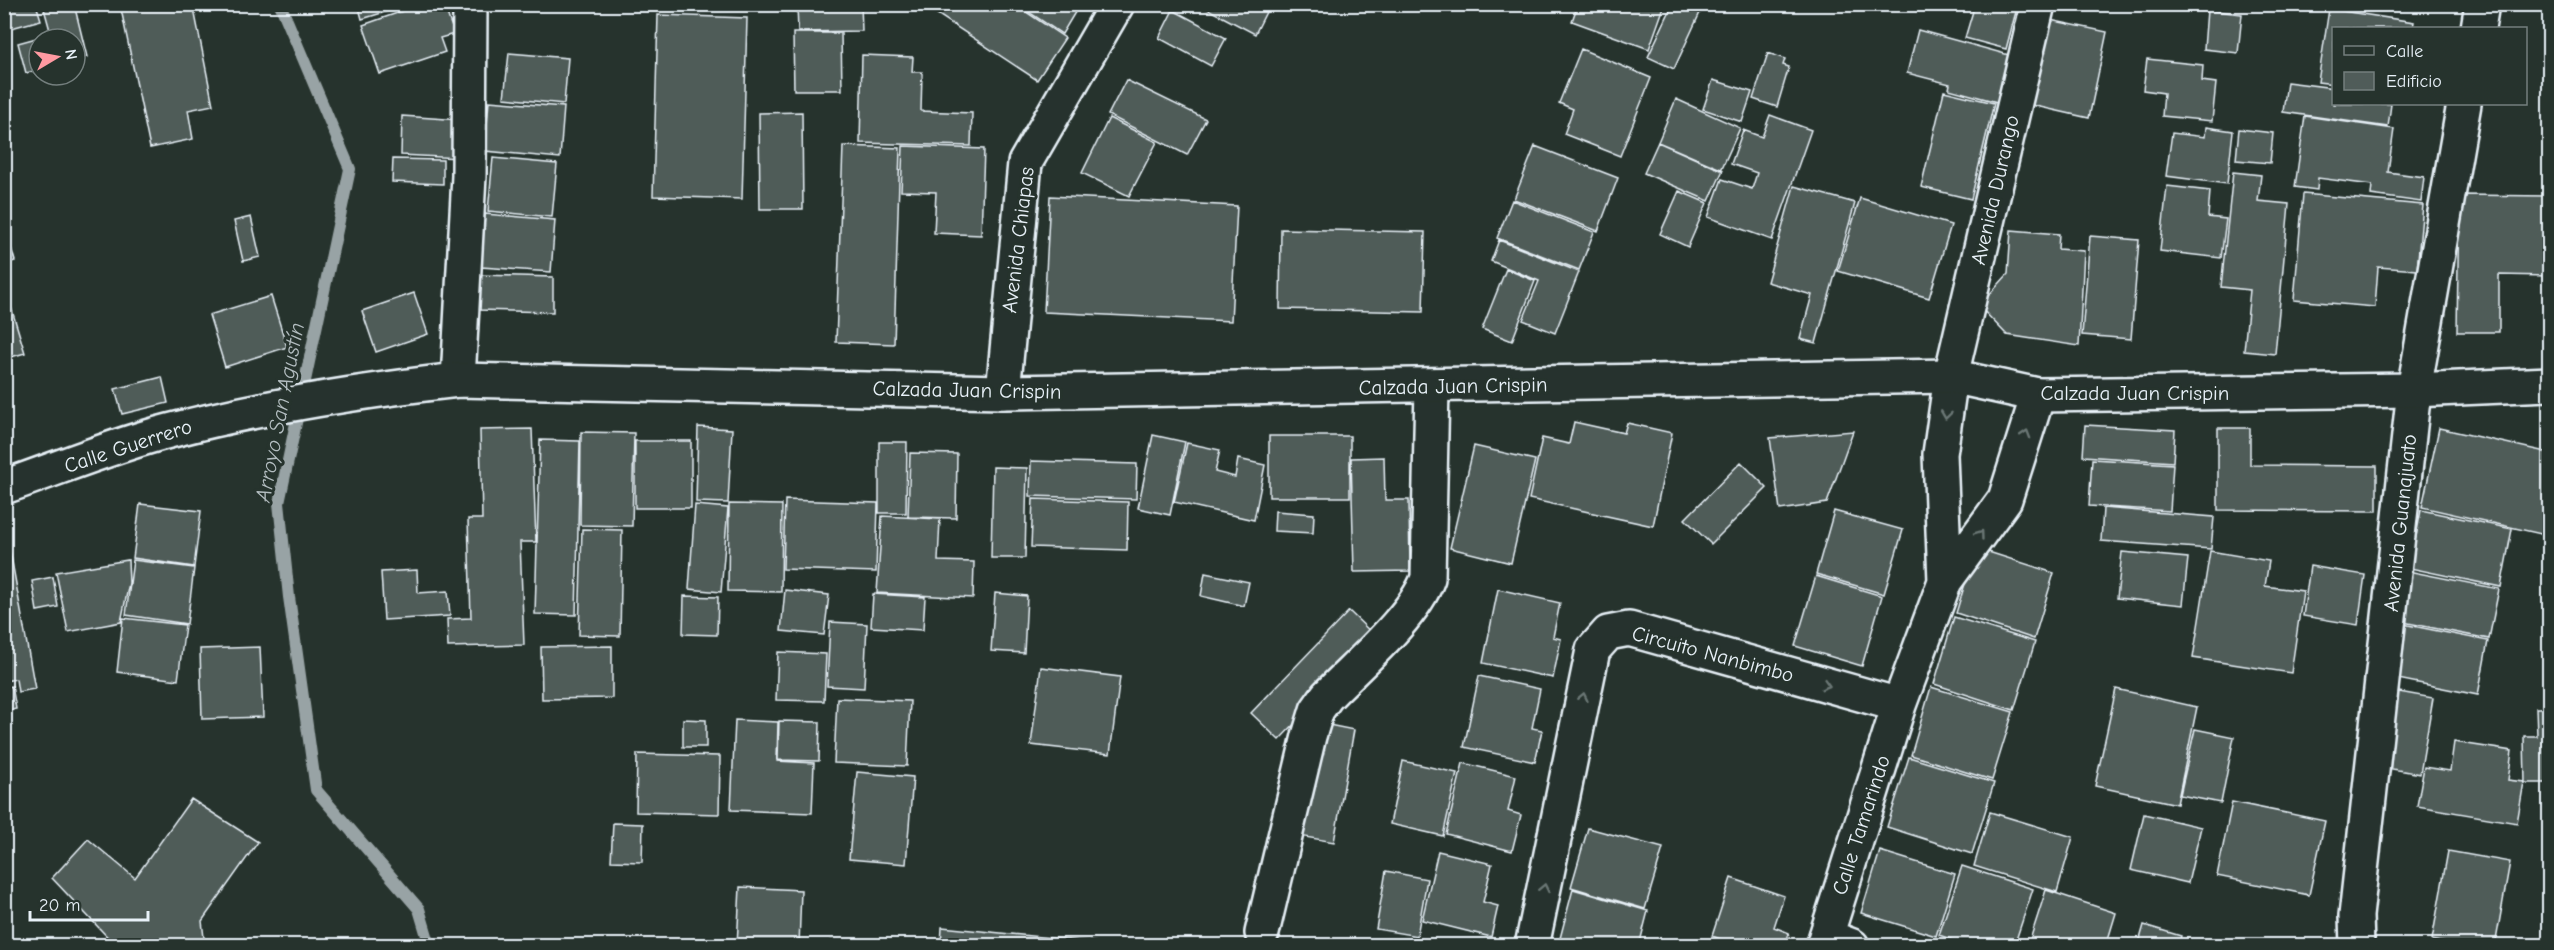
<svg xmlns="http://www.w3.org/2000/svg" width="2554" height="950" font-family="'Comic Neue',sans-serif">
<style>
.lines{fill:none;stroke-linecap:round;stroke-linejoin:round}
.stream{stroke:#98a3a5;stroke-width:12}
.building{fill:#505c59;stroke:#e8f1f8;stroke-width:1.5}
.street-casing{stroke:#e8f1f8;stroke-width:38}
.secondary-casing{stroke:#e8f1f8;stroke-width:38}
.street{stroke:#26332d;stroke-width:33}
.secondary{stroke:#26332d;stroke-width:33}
.oneway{stroke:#6a7674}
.labels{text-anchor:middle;stroke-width:6;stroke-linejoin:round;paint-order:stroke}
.street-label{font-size:21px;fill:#e8f1f8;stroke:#26332d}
.water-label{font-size:22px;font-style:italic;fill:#b3bdc0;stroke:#26332d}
</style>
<rect width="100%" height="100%" fill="#26332d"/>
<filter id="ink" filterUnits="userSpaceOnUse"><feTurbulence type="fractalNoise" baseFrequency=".0167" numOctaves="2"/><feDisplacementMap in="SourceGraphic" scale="12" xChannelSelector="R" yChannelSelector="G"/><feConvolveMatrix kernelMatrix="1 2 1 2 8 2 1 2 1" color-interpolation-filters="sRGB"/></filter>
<g filter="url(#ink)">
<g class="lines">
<path class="stream" d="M 280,4 L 350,169 L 279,503 L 289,597 L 316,790 L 419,909 L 430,946"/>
</g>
<path class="building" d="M 4,4 L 36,4 L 41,20 L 4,30 Z
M 74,4 L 87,57 L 75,60 L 75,39 L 39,39 L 39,70 L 26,73 L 18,43 L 51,34 L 43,5 Z
M 145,4 L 193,4 L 213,105 L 188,110 L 193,139 L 150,148 L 121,9 Z
M 358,4 L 411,4 L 362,19 Z
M 423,4 L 444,4 L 454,34 L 440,38 L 445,52 L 380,74 L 363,25 Z
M 797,4 L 861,4 L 862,31 L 798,32 Z
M 922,4 L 1014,4 L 1065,38 L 1037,80 Z
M 1017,4 L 1080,4 L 1062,34 Z
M 1198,4 L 1270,4 L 1255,34 Z
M 1578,4 L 1665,4 L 1649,49 L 1572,21 Z
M 1673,4 L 1704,4 L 1674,69 L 1648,57 Z
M 1949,4 L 2018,4 L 2006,49 L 1965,38 L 1973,11 Z
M 2329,9 L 2414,22 L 2413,28 L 2334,28 L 2334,84 L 2318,82 Z
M 1173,10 L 1226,38 L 1211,66 L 1159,38 Z
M 2207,10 L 2242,14 L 2238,53 L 2204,49 Z
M 658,15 L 747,18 L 742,199 L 653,196 Z
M 2050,20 L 2107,32 L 2089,118 L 2031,105 Z
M 1918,30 L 2009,55 L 1997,102 L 1949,89 L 1950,84 L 1907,73 Z
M 793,33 L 841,33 L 842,90 L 794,90 Z
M 1581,49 L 1651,78 L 1620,156 L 1564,134 L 1573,109 L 1559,103 Z
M 509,53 L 568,58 L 564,104 L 504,98 Z
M 1768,53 L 1785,59 L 1783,65 L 1789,67 L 1777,107 L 1753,99 Z
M 862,55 L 913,57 L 912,72 L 922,72 L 921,111 L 972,113 L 971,146 L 860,143 Z
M 2147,59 L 2203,65 L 2202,81 L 2216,83 L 2212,121 L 2162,116 L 2164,93 L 2143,90 Z
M 1126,80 L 1206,119 L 1187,155 L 1108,115 Z
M 1713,80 L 1752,92 L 1742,122 L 1703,109 Z
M 2287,82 L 2334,88 L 2334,104 L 2391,104 L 2388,127 L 2283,112 Z
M 1944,91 L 1994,103 L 1971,199 L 1921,187 Z
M 1676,99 L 1740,128 L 1721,170 L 1658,142 Z
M 489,101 L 564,107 L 560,158 L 485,151 Z
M 802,112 L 803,209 L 760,209 L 759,113 Z
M 1770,115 L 1811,130 L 1772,240 L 1708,217 L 1722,179 L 1752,189 L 1757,173 L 1731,164 L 1743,130 L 1762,137 Z
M 402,116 L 461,120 L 460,158 L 401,155 Z
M 2305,116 L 2394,129 L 2388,172 L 2424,177 L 2421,202 L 2371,195 L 2372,185 L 2318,178 L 2317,190 L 2295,187 Z
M 1109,118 L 1157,142 L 1129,196 L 1082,173 Z
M 2206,127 L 2233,131 L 2227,184 L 2166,176 L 2172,133 L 2205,137 Z
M 2239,129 L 2273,133 L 2270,163 L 2236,160 Z
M 1658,142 L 1723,170 L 1709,201 L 1644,173 Z
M 843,146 L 900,148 L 894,344 L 836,342 Z
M 903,146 L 984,149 L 981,235 L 934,233 L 936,192 L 901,191 Z
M 1535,146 L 1618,178 L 1598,231 L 1514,199 Z
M 493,158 L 557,164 L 552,217 L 488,211 Z
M 393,159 L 443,160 L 443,184 L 392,182 Z
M 2233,172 L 2261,175 L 2258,201 L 2289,204 L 2275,354 L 2244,351 L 2250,290 L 2221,287 Z
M 1794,186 L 1855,203 L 1816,343 L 1800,339 L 1812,295 L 1767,282 Z
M 2167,186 L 2210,191 L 2208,217 L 2226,219 L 2221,258 L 2160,251 Z
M 1679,191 L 1707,203 L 1688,247 L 1660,234 Z
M 2303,194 L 2423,205 L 2417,270 L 2378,267 L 2375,307 L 2294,300 Z
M 2459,195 L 2550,196 L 2550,276 L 2499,275 L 2499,332 L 2457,332 Z
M 1050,196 L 1237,206 L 1231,321 L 1044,312 Z
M 1860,198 L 1951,225 L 1929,298 L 1838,271 Z
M 1512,200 L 1594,232 L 1579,270 L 1497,238 Z
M 485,214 L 555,220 L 551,272 L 481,267 Z
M 251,217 L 260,257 L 243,261 L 234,221 Z
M 4,224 L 15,261 L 4,264 Z
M 1281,229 L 1425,232 L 1423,312 L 1280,309 Z
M 2011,230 L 2059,234 L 2058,249 L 2084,251 L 2079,346 L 2007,335 L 1979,306 L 2008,274 Z
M 2090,236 L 2139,240 L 2131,339 L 2082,335 Z
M 1499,240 L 1579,272 L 1555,333 L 1523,320 L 1539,281 L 1491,261 Z
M 1506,269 L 1535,281 L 1512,341 L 1482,329 Z
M 478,275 L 553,277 L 553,312 L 477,310 Z
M 4,284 L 25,353 L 4,359 Z
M 414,293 L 428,334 L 376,352 L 362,311 Z
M 271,296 L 287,347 L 225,367 L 209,315 Z
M 162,377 L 168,403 L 122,414 L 115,389 Z
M 1574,422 L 1624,433 L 1627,423 L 1672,433 L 1653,526 L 1529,499 L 1542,438 L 1569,444 Z
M 2085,425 L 2175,430 L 2173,462 L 2083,456 Z
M 698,427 L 732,429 L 728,503 L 696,502 Z
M 2218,428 L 2250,428 L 2250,465 L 2377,466 L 2377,511 L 2218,510 Z
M 2439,428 L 2550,453 L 2550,536 L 2422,507 Z
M 532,429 L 536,542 L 520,542 L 524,645 L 448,647 L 447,619 L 471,618 L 468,519 L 482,519 L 480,430 Z
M 1853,431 L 1827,503 L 1780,510 L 1770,438 Z
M 581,432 L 634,433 L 632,526 L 580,525 Z
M 1153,435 L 1185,442 L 1170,515 L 1138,508 Z
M 1269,436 L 1350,436 L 1350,497 L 1269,497 Z
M 540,440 L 580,441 L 576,615 L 535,614 Z
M 635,441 L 691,441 L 691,508 L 635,508 Z
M 879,442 L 907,442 L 906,513 L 879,513 Z
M 1187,443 L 1220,450 L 1215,472 L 1235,477 L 1238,459 L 1265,465 L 1254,520 L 1174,502 Z
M 1474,446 L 1535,460 L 1511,563 L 1450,548 Z
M 910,453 L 957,454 L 956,518 L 908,517 Z
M 1384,457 L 1385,500 L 1409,500 L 1410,571 L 1354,572 L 1351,458 Z
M 2092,459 L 2173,464 L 2170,511 L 2089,506 Z
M 1031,461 L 1137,464 L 1136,499 L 1030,496 Z
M 1741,462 L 1767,488 L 1711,544 L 1685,519 Z
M 993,467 L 1027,468 L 1025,558 L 991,558 Z
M 1033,499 L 1128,502 L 1127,550 L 1031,547 Z
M 785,500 L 878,503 L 876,572 L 783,569 Z
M 140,504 L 201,511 L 194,567 L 133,558 Z
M 729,504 L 782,505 L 781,592 L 728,591 Z
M 695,505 L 728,508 L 721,592 L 689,589 Z
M 2103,508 L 2214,517 L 2211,549 L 2101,541 Z
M 2421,510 L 2512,529 L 2501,587 L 2410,568 Z
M 1275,511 L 1314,514 L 1313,533 L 1274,531 Z
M 1834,511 L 1903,530 L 1884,594 L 1816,574 Z
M 882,516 L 940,519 L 938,561 L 974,562 L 973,598 L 877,593 Z
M 582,529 L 622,530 L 620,636 L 579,635 Z
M 9,545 L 35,689 L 18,692 L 16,679 L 4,681 L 4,546 Z
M 1976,548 L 2054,573 L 2034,639 L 1956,613 Z
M 2210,551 L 2269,561 L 2265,586 L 2303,591 L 2291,673 L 2193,658 Z
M 2122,552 L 2188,558 L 2183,605 L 2117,598 Z
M 128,560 L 129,583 L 121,622 L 68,632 L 56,572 Z
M 133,560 L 194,568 L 187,624 L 126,615 Z
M 2310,566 L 2365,575 L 2358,625 L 2303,616 Z
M 417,570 L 418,593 L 448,591 L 450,616 L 384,620 L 381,572 Z
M 2408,571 L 2499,589 L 2489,639 L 2398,621 Z
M 1205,573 L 1249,582 L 1244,606 L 1201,596 Z
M 1816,576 L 1882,596 L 1862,666 L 1795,646 Z
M 53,577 L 58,607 L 37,611 L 32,581 Z
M 1498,589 L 1560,603 L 1553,637 L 1561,639 L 1553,678 L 1483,663 Z
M 785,590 L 829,595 L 824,635 L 781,631 Z
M 995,593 L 1027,596 L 1024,653 L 991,651 Z
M 873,594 L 925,597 L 923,630 L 871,627 Z
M 684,596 L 718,597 L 717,635 L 683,634 Z
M 1349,611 L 1377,638 L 1279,740 L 1251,713 Z
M 1954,617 L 2035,642 L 2014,710 L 1934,684 Z
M 123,618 L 185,625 L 178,680 L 117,672 Z
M 830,622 L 867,624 L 864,688 L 827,686 Z
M 2398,623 L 2488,641 L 2478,695 L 2388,677 Z
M 612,646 L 612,698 L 542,699 L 541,647 Z
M 260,647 L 263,717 L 202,719 L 200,649 Z
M 778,652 L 826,654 L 824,701 L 776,700 Z
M 1041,667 L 1120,677 L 1110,754 L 1031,745 Z
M 1479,676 L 1540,689 L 1532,728 L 1542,730 L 1535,762 L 1464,747 Z
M 12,686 L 16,709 L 4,712 L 4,688 Z
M 1931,687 L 2013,712 L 1992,780 L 1911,755 Z
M 2116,689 L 2197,707 L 2177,804 L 2095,786 Z
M 2388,690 L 2433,698 L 2420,774 L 2375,766 Z
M 837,698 L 910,701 L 907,766 L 834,763 Z
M 2536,708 L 2550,708 L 2550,783 L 2525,783 L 2524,736 L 2537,736 Z
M 683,719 L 706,720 L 706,747 L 683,747 Z
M 735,720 L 778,722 L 777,761 L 814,763 L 812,813 L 731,810 Z
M 779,721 L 820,722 L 819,761 L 778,760 Z
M 1319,723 L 1354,730 L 1334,842 L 1299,836 Z
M 2195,729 L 2234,737 L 2221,803 L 2180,795 Z
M 2454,742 L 2512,751 L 2508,780 L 2524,782 L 2517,823 L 2417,806 L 2424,767 L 2450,771 Z
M 637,754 L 720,756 L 719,814 L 636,812 Z
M 1909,757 L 1994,783 L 1972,854 L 1887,827 Z
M 1403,761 L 1457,773 L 1443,836 L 1390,824 Z
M 1463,763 L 1516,776 L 1508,811 L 1521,815 L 1512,851 L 1446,834 Z
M 857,772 L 913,777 L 906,864 L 849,859 Z
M 191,799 L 258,842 L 202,921 L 205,946 L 116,946 L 52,878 L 88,839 L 135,878 Z
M 2232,802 L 2325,821 L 2309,895 L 2217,876 Z
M 1990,812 L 2073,837 L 2057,892 L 1974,866 Z
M 2144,814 L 2201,827 L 2188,883 L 2131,870 Z
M 613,823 L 643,824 L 642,862 L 611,861 Z
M 1588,828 L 1663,848 L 1645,909 L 1571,887 Z
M 1438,851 L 1492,864 L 1483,902 L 1498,906 L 1491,937 L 1422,920 Z
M 1880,851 L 1955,874 L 1936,936 L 1861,913 Z
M 2448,851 L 2510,862 L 2495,946 L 2461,946 L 2432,940 Z
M 1962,866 L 2033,889 L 2014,946 L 1969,946 L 1939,935 Z
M 1386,871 L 1427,879 L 1417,936 L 1376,929 Z
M 1731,878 L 1784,896 L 1774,927 L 1789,933 L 1785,946 L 1739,946 L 1712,936 Z
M 740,887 L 801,890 L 799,946 L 737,946 Z
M 1573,889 L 1648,911 L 1639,946 L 1558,946 Z
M 2046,890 L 2116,913 L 2106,946 L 2028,946 Z
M 2144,925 L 2181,936 L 2178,946 L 2138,946 Z
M 942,927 L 1099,943 L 1098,946 L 941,946 Z
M 831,941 L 927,944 L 927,946 L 831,946 Z"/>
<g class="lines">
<defs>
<path id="street" d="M 2478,28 L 2482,4
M 458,380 L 469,176 L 470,4
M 1003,392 L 1025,163 L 1117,4
M 1945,581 L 1940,454 L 1951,376 L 2038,4
M 1262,933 L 1309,736 L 1317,710 L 1327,696 C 1358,664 1414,617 1428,578 L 1432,386
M 1826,936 L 1852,946
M 1532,946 L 1593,650 L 1608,633 L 1629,629 L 1899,705
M 1823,946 L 1899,705 L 1945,581 L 2005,499 L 2038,395
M 2357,946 L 2356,916 L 2414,390 L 2464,104"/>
<path id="secondary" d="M 4,487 C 59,468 114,445 169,431 C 264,406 361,391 458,380 L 1003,392 L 1951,376 L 2038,395 L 2414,390 L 2550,384"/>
</defs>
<use href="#street" class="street-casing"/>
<use href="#secondary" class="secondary-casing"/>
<use href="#street" class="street"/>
<use href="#secondary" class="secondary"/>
</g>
<defs><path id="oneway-chevron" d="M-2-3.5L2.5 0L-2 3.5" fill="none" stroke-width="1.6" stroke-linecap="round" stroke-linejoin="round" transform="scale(1.5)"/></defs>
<g class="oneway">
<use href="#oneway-chevron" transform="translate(1946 415) rotate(98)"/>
<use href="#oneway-chevron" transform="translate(2026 434) rotate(-73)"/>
<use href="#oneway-chevron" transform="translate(1980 534) rotate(-54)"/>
<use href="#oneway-chevron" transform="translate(1826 685) rotate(16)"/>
<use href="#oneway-chevron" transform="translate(1583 697) rotate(-78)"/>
<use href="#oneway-chevron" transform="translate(1544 888) rotate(-78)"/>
</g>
</g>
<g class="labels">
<g class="street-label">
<text transform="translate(1995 190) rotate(-77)" y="7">Avenida Durango</text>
<text transform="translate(1018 240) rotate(-83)" y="7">Avenida Chiapas</text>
<text transform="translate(1453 386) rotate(-1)" y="7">Calzada Juan Crispin</text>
<text transform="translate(967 390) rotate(1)" y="7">Calzada Juan Crispin</text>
<text x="2135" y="400">Calzada Juan Crispin</text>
<text transform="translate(128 446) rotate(-18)" y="7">Calle Guerrero</text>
<text transform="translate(2400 523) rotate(-84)" y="7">Avenida Guanajuato</text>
<text transform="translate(1713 654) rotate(15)" y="7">Circuito Nanbimbo</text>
<text transform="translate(1861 825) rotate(-72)" y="7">Calle Tamarindo</text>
</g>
<g class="water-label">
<text transform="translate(279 412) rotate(-79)" y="8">Arroyo San Agustín</text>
</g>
</g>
<rect width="2554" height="950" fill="none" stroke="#26332d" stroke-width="24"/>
<rect x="12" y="12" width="2530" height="926" fill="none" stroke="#e8f1f8" stroke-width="2" filter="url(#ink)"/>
<rect x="2332" y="27" width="195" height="78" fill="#26332d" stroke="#747f7e" stroke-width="1.5"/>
<rect x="2344" y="46" width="30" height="9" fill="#26332d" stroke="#747f7e" stroke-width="1.5"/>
<text x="2386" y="57" font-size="18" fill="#e8f1f8">Calle</text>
<rect x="2344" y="72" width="30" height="18" fill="#505c59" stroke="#747f7e" stroke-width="1.5"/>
<text x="2386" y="87" font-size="18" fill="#e8f1f8">Edificio</text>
<g transform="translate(57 57) rotate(80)"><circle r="28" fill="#26332d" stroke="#747f7e" stroke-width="1.5"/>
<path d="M0-4.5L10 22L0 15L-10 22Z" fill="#ff9aa2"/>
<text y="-9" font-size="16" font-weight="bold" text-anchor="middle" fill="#e8f1f8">N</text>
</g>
<path d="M30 911v9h118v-9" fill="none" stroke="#e8f1f8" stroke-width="3"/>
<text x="39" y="911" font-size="18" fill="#e8f1f8" stroke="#26332d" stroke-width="4.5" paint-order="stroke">20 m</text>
</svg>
